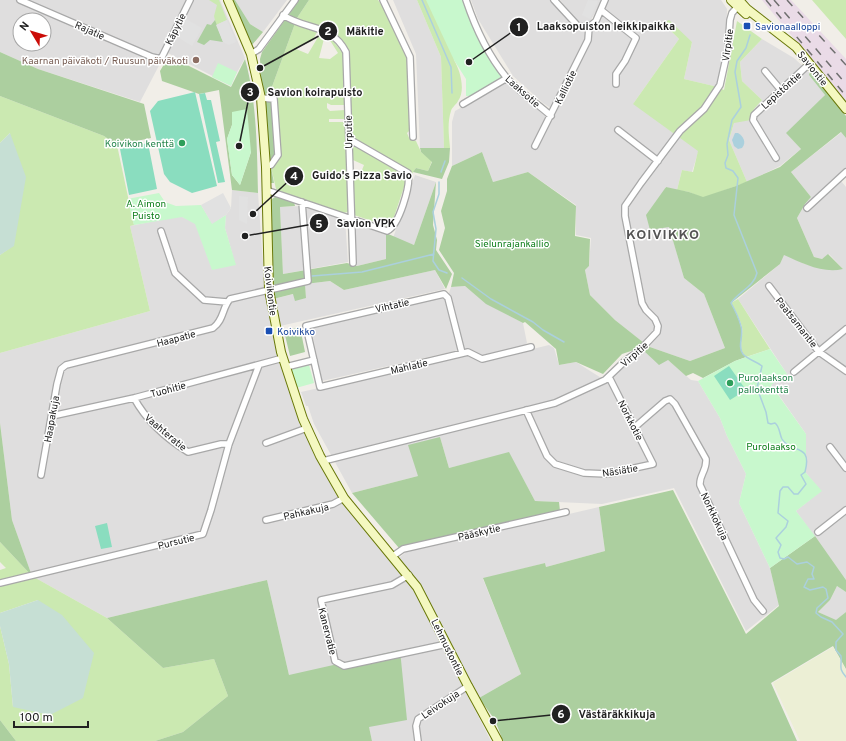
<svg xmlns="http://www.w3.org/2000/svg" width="846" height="741" font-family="Overpass,sans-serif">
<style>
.residential{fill:#dfdede;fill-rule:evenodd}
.industrial{fill:#eadbe7}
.farmland{fill:#ecefd5}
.grass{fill:#cbe9b1}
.forest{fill:#accf9f;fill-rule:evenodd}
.wetland{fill:#c6dfd4}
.park{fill:#c8f8cd}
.pitch{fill:#8addbf}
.parking{fill:#e1e1e1}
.water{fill:#abd0dd}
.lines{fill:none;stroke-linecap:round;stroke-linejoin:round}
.stream{stroke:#abd0dd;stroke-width:1.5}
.minor-casing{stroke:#a8a8a8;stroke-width:8}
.secondary-casing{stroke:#697809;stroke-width:10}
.minor{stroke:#fff;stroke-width:5.5}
.secondary{stroke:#f4f8c0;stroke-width:8}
.rail{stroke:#6f6f6f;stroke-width:1.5;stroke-dasharray:8 8;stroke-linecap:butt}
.transit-dot{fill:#1a4fb4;stroke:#fff;stroke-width:1.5}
.education-dot{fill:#8d6e63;stroke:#fff;stroke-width:1.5}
.leisure-dot{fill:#2e9e5b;stroke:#fff;stroke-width:1.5}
.labels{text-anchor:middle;stroke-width:3;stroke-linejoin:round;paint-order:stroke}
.transit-label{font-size:10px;fill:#164399;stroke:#fff;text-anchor:start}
.street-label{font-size:10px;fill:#212121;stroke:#fff}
.education-label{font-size:10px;fill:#785e54;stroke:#fff;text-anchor:end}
.leisure-label{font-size:10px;fill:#27864d;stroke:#fff;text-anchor:end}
.park-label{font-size:10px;fill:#107f1c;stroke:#fff}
.district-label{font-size:14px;font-weight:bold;letter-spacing:1px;fill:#545454;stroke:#fff}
.leader{fill:none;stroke:#212121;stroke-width:1.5}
.callout-dot{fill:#212121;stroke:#fff;stroke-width:1.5}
.mark-label{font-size:12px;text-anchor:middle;font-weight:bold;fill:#fff}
.callout-label{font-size:11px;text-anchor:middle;font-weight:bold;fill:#212121;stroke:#fff;stroke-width:3;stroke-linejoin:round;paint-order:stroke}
</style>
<rect width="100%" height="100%" fill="#f1eee8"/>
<path class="residential" d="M 0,0 L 220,0 L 245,58 L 230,85 L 166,52 L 140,102 L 38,69 L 0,52 ZM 20,20 L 44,20 L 44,44 L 20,44 Z
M 235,0 L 287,0 L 263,32 L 250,24 Z
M 393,0 L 417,0 L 441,57 L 444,148 L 420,148 L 416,54 Z
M 471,0 L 552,0 L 570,21 L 587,28 L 586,39 L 552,109 L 543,103 L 513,76 L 478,19 Z
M 560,0 L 603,0 L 589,23 L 580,22 L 573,17 Z
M 607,0 L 721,0 L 727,9 L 726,49 L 718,87 L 684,79 L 692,42 L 663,23 L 679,39 L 633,104 L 718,88 L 692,172 L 682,170 L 677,190 L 665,187 L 669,226 L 684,278 L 704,294 L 725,348 L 690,361 L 647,346 L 615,320 L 590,295 L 585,270 L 589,266 L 591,238 L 576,235 L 576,205 L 528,172 L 493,182 L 482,152 L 452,166 L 452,122 L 455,111 L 507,82 L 539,110 L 548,116 L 532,147 L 537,149 L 590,40 L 590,27 Z
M 762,39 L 794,58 L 809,72 L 809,75 L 825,95 L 787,133 L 801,149 L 780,166 L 747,182 L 729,140 L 734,123 L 754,109 L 762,100 L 742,81 L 740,62 Z
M 842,132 L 846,138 L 846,168 L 837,176 L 846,187 L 846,580 L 796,511 L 821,491 L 806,473 L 806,434 L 771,384 L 787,374 L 738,299 L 780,264 L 784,254 L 805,264 L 843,269 L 829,254 L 822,259 L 814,257 L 797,218 L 805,204 L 811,197 L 791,172 Z
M 415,175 L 436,182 L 414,245 L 393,238 Z
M 232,190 L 258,193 L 265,292 L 301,424 L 340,496 L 419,591 L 441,644 L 491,741 L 372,741 L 369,728 L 289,675 L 267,580 L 107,618 L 32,576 L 12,520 L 0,423 L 0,353 L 150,311 L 130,226 L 180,216 L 194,222 L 233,256 L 225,228 L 226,215 L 231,208 Z
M 301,206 L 305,270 L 283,274 L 280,207 Z
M 304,206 L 345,219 L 348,262 L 310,269 Z
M 354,223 L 386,233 L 386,259 L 357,266 Z
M 435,270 L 445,289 L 280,326 L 273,299 L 294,294 L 306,298 L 305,284 L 330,281 L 344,290 Z
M 465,286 L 486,303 L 523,323 L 527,343 L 523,347 L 485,357 L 469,349 L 463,351 L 449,293 L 451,287 Z
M 446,296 L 459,350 L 322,381 L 311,327 Z
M 549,345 L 554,348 L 559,365 L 576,362 L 606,381 L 643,350 L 668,360 L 691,380 L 698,381 L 720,418 L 727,436 L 746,474 L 739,503 L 770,568 L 779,605 L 746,631 L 674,488 L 602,504 L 535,501 L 509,453 L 449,468 L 440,437 L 418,476 L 352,493 L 314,424 L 308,406 L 306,406 L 301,392 L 468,355 L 480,362 Z
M 599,507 L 605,551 L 546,567 L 545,563 L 483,579 L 521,674 L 479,698 L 422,588 L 399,558 L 406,552 Z
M 837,586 L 846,592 L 846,612 L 836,621 L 818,612 L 830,600 Z"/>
<path class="industrial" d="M 762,0 L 791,0 L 846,59 L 846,101 Z"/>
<path class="farmland" d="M 833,647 L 846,670 L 846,741 L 800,741 L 773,683 Z"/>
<path class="grass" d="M 209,0 L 219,0 L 227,20 L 216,25 L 214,16 L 217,5 Z
M 309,0 L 378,0 L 385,10 L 407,59 L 410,130 L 407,133 L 410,140 L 416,141 L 421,152 L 432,161 L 428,171 L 416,168 L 405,184 L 392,223 L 387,226 L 354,215 L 353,178 L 358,180 L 364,165 L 353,160 L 346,45 L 335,32 L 320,27 L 312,41 L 297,47 L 296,49 L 308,54 L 321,32 L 325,35 L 319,58 L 330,59 L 338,53 L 331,42 L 326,40 L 328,35 L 343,53 L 345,105 L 331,105 L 327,103 L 327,108 L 330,111 L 345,110 L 345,119 L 329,119 L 329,122 L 346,122 L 348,212 L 343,213 L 293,197 L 276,189 L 271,167 L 269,95 L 297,18 Z
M 417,0 L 464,0 L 454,60 C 460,70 466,90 458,101 C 456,105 452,107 451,111 C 447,123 449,136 450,148 L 444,148 L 441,57 Z
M 812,0 L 846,0 L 846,39 Z
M 669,20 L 692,42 L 684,79 L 718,87 L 724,90 L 737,21 L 762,39 L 740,62 L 742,81 L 762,100 L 754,109 L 751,120 L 734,123 L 729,140 L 747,182 L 703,198 L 689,192 L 677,190 L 682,170 L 693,172 L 698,151 L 633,104 L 679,39 L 663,23 Z
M 0,96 L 104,136 L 117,145 L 134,225 L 130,226 L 150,311 L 0,353 L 0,255 L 14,245 L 10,133 L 0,143 Z
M 738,299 L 770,349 L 746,357 C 737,348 744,337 742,327 C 740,319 735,310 731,303 Z
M 0,542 L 32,576 L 107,618 L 163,668 L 214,659 L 228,696 L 183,732 L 155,741 L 16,741 L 0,720 L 0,626 L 9,664 L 13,707 L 38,600 L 0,613 L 0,570 L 6,568 L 0,562 Z"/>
<path class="forest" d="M 232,0 L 235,0 L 250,24 L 263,32 L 252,45 Z
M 299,0 L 309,0 L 297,18 L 269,95 L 273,101 L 276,154 L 271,167 L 274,183 L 270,183 L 271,200 L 276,196 L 294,202 L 295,206 L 280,207 L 283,274 L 347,263 L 357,266 L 386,259 L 386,233 L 414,245 L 436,182 L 433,225 L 437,240 L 436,250 L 452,274 L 446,289 L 435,270 L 344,290 L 330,281 L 305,284 L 306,298 L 295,301 L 293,294 L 273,299 L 260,59 L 262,52 Z
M 215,20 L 223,42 L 210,40 L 204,45 L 197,42 L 207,24 L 211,25 Z
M 0,52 L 38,69 L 144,104 L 151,138 L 117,145 L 104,136 L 0,96 Z
M 169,56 L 231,87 L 245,59 C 257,102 257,149 258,193 L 232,190 L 219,90 L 199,94 L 162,81 L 160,71 ZM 232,125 L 251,152 L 240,185 L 232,175 L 227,139 Z
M 810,71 L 846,116 L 846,138 L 841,132 L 791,172 L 811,197 L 805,204 L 797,218 L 814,257 L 822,259 L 828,254 L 843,269 C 823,274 802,263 784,255 L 780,264 L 731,303 C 735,310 739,319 741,327 C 745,337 736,348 746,357 L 735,361 L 703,378 L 693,373 L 686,376 L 668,360 L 659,365 L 643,350 L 647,346 L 690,361 L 725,348 L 704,294 L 684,278 L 669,227 L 650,230 L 646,215 L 666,187 L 689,192 L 703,197 L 736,186 L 780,167 L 801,149 L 786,133 L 825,95 L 809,75 Z
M 420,148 L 450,148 L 449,162 L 442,179 L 413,172 L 416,168 L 428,171 L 432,162 L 421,152 Z
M 482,152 L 493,182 L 528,172 L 576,206 L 575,236 L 590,239 L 589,266 L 585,270 L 590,295 L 615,320 L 644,343 L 637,349 L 622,354 L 603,374 L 576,362 L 559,365 L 556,349 L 525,322 L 523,323 L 486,304 L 465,286 L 451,287 L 454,273 L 439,250 L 445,228 L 441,211 L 447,191 L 447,179 L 452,166 Z
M 300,327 L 305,352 L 290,356 L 284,331 Z
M 0,423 L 12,520 L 32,576 L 0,542 Z
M 440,437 L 449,468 L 509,452 L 535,501 L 559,502 L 560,511 L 399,548 L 352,493 L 418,476 L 408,445 Z
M 673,490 L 746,634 L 779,606 L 770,568 L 815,536 L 846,580 L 846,592 L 837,586 L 830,600 L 818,612 L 836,620 L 846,612 L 846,669 L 833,646 L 771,683 L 797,741 L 503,741 L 495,720 L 479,698 L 521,674 L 483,578 L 545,563 L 546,567 L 605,551 L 599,507 Z
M 267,580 L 289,675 L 400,650 L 407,720 L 369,727 L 372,741 L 155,741 L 183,732 L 228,696 L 214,659 L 163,668 L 107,618 Z
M 0,720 L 16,741 L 0,741 Z"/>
<path class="wetland" d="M 10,133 L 26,177 L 14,246 L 0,255 L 0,143 Z
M 38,600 L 62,615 L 94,653 L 83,698 L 50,715 L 13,707 L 9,664 L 0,626 L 0,613 Z"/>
<path class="park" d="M 426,0 L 464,0 C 473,27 485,56 503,79 L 474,96 L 466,96 L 466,79 L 454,60 Z
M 218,63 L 237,72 L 231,86 L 212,77 Z
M 247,109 L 251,152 L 240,185 L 232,175 L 227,139 L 232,125 L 232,112 Z
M 159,193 L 165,202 L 176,206 L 201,205 L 212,223 L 226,215 L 225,228 L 236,265 L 212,270 L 195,224 L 182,217 L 134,225 L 127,199 Z
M 770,349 L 787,374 L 771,385 L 806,434 L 806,473 L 822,491 L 796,511 L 815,536 L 770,568 L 739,503 L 746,474 L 727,436 L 720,418 L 698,381 L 735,361 Z
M 309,365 L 314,383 L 296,388 L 290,369 Z"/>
<path class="pitch" d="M 195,92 L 217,186 L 192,193 L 170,182 L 164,174 L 150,111 L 158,101 Z
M 205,93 L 207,100 L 211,100 L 220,141 L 216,142 L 225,182 L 218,183 L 199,94 Z
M 148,143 L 157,189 L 129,195 L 120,149 Z
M 729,366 L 746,390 L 730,400 L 714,376 Z
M 107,523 L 112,547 L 101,549 L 95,526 Z"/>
<path class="parking" d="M 588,0 L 598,1 L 590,19 L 582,15 Z
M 186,19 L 202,28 L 192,46 L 176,36 Z
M 227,20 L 236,42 L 229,45 L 223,42 L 216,25 Z
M 223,193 L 231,208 L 226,215 L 212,224 L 201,205 Z
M 239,196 L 248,197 L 247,224 L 239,220 Z"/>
<path class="water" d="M 735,133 L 738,133 C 743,136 747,142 742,148 L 738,149 L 734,146 L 732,140 Z"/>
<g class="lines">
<path class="stream" d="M 422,0 L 451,67 L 452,93
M 750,35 L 746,48 L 737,61 L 735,72 L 741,107 L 732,120 L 727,144 L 728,155 L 725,163 L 726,168 L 733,171 L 738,178 L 734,215 L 757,273 C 754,287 738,292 731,303 C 735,310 739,319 741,326 C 744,335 737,346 743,354 C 748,360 756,361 762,366 L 757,388 L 766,412 L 768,423 L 771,424 L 775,423 C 780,427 779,433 782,439 C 790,454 813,442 805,472 L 801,475 L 806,484 L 798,494 L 794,494 L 788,487 L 783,487 L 780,491 L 778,513 L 788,521 L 786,527 L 776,538 L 781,545 L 778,552 L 780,558 L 784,559 L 788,557 L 797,564 L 807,562 L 814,567 L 812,574 L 814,579 L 808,579 L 804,587 L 810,590 L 823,587 L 826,589 L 828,598 L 817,608 L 816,613 L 821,617 L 832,622 L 843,634 L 836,642 L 836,650 L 841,656 C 842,667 838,668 846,677
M 441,172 L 445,161
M 439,182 L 439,194 L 433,212 L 436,229 L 433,261 L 439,270 L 447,273
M 312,276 L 362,272 L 434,254
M 462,278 L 491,299 L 533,322 L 543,330 L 564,342"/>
<defs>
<path id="minor" d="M 20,0 L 152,57 L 161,59 L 190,0
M 383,0 L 410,57 L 413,137
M 466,0 C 475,27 488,55 506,77 C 519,92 537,103 551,116
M 554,0 L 578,26 L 589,27
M 601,10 L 636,38 L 625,61 L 616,74 L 616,84
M 283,15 C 307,31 331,23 346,52 L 353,263
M 589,27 L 596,21 L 605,0
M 251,54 L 259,49 L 295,0
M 765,71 L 780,89
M 261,98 L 274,99 L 278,155 L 271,165 L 266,167
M 463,104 L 507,78
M 618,130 L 658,161
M 535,146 L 588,40 L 589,27
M 776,158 L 753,120 L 754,115 L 809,64
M 266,190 L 387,231 C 399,226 411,185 408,173 L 349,139
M 807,208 L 846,172
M 161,231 L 175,273 L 204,300 L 227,302
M 769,286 L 819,352 L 846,371
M 462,353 L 448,298 L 444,294 L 306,326 L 320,387 C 369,375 419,364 468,352 L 482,359 L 531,347
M 286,367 L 314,360
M 794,372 L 846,329
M 134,398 C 146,420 167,439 188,452 L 221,444 L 229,444
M 526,410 L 547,456 L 555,464 L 584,473 L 607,474 L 653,464 L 609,377
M 52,416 L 134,398 L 283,358
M 635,427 L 665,401 L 670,399 L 675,404 L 706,459 C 707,471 699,475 700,485 L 754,600 L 763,611
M 266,443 L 307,428
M 830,447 L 846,468
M 323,461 L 555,403 L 605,380 L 626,360 L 639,351 L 657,332 L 658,326 L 655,319 L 646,310 L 642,303 L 625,216 L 625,206 L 641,183 L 680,131 L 704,109 L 720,85 L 728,49 L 730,20 L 732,13 L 740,4
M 41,475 L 57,384 L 61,369 L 66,365 L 213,328 C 224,320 222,308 230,299 L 308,281 L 302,202
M 266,520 L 333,504 L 344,498
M 818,532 L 846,510
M 393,556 L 403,549 L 566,512
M 409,575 L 392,585 L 321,600 L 335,661 L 344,666 L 447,644
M 0,583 L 203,534 L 211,510 L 229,444 L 259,365
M 418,741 L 416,726 L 418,719 L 468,686"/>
<path id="secondary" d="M 228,0 L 251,54 L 261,98 L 266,167 L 269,290 L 281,352 L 303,419 L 320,456 L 344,498 L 417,587 L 468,686 L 498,741
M 731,0 L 746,14
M 739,0 L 747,9 L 796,47 L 846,109"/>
</defs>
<use href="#minor" class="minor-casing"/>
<use href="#secondary" class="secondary-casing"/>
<use href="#minor" class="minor"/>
<use href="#secondary" class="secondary"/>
<path class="rail" d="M 766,0 L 846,96
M 774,0 L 846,84
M 787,0 L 846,65"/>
</g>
<g class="transit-dot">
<rect x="743" y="22" width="8" height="8" rx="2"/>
<rect x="265" y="327" width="8" height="8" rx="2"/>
</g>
<circle class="education-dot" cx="196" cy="60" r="4"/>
<g class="leisure-dot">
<circle cx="182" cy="143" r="4"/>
<circle cx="730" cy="383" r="4"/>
</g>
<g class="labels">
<g class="transit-label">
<text x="755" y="30">Savionaalloppi</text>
<text x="277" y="335">Koivikko</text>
</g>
<g class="street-label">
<text transform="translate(175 29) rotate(-64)" y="4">Käpytie</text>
<text transform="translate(90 30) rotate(24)" y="4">Rajatie</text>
<text transform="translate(727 45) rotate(-82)" y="4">Virpitie</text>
<text transform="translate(813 68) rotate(51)" y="4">Saviontie</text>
<text transform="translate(565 87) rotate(-64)" y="4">Kalliotie</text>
<text transform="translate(781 90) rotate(-42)" y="4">Lepistöntie</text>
<text transform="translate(523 91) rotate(42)" y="4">Laaksotie</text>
<text transform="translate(348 132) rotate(-91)" y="4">Urputie</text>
<text transform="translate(271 291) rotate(83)" y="4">Koivikontie</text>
<text transform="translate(392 305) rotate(-13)" y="4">Vihtatie</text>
<text transform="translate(797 322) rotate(52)" y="4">Paatsamantie</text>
<text transform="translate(176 338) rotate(-15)" y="4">Haapatie</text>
<text transform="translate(634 354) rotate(-41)" y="4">Virpitie</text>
<text transform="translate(409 366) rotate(-13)" y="4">Mahlatie</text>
<text transform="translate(168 389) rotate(-15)" y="4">Tuohitie</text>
<text transform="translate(51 419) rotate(-80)" y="4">Haapakuja</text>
<text transform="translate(631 420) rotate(63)" y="4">Norkkotie</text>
<text transform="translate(166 432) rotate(40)" y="4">Vaahteratie</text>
<text transform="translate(620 470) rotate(-9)" y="4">Näsiätie</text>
<text transform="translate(306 511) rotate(-13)" y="4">Pahkakuja</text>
<text transform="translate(715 516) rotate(65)" y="4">Norkkokuja</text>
<text transform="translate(479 532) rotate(-13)" y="4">Pääskytie</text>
<text transform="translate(176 541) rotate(-14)" y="4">Pursutie</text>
<text transform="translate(328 631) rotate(76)" y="4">Kanervatie</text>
<text transform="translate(448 647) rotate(64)" y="4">Lehmustontie</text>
<text transform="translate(440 704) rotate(-34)" y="4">Leivokuja</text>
</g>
<g class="education-label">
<text x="188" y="64">Kaarnan päiväkoti / Ruusun päiväkoti</text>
</g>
<g class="leisure-label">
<text x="174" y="147">Koivikon kenttä</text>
<text x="738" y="381" text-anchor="start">Purolaakson<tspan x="738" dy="12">pallokenttä</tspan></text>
</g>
<g class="park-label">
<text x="146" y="207">A. Aimon<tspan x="146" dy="12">Puisto</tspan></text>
<text x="512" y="247">Sielunrajankallio</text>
<text x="771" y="450">Purolaakso</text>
</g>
<g class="district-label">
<text x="663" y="239">KOIVIKKO</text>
</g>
</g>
<path class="leader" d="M469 62L519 27M260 68L328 31M239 146L250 92M253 214L294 176M245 236L319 223M493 721L561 714"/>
<g class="callout-dot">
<circle cx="469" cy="62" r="4"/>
<circle cx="260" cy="68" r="4"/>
<circle cx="239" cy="146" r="4"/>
<circle cx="253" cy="214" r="4"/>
<circle cx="245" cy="236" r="4"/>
<circle cx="493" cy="721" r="4"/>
<circle cx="519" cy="27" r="10"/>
<circle cx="328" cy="31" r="10"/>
<circle cx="250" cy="92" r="10"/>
<circle cx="294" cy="176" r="10"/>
<circle cx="319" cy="223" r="10"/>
<circle cx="561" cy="714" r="10"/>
</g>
<g class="mark-label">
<text x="519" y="31">1</text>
<text x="328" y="35">2</text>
<text x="250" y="96">3</text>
<text x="294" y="180">4</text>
<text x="319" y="228">5</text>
<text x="561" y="718">6</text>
</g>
<g class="callout-label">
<text x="606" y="30">Laaksopuiston leikkipaikka</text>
<text x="365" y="35">Mäkitie</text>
<text x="315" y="96">Savion koirapuisto</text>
<text x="362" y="179">Guido's Pizza Savio</text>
<text x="366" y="227">Savion VPK</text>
<text x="617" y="718">Västäräkkikuja</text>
</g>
<g transform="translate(32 32) rotate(308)"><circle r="19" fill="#ffffff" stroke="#a6a6a6"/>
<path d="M0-3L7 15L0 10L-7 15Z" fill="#cb0c07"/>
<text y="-6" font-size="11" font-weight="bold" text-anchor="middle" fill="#212121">N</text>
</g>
<path d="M14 721v6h74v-6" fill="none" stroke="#212121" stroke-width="2"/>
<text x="20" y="721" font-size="12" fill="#212121" stroke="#ffffff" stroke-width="3" paint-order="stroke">100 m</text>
</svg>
